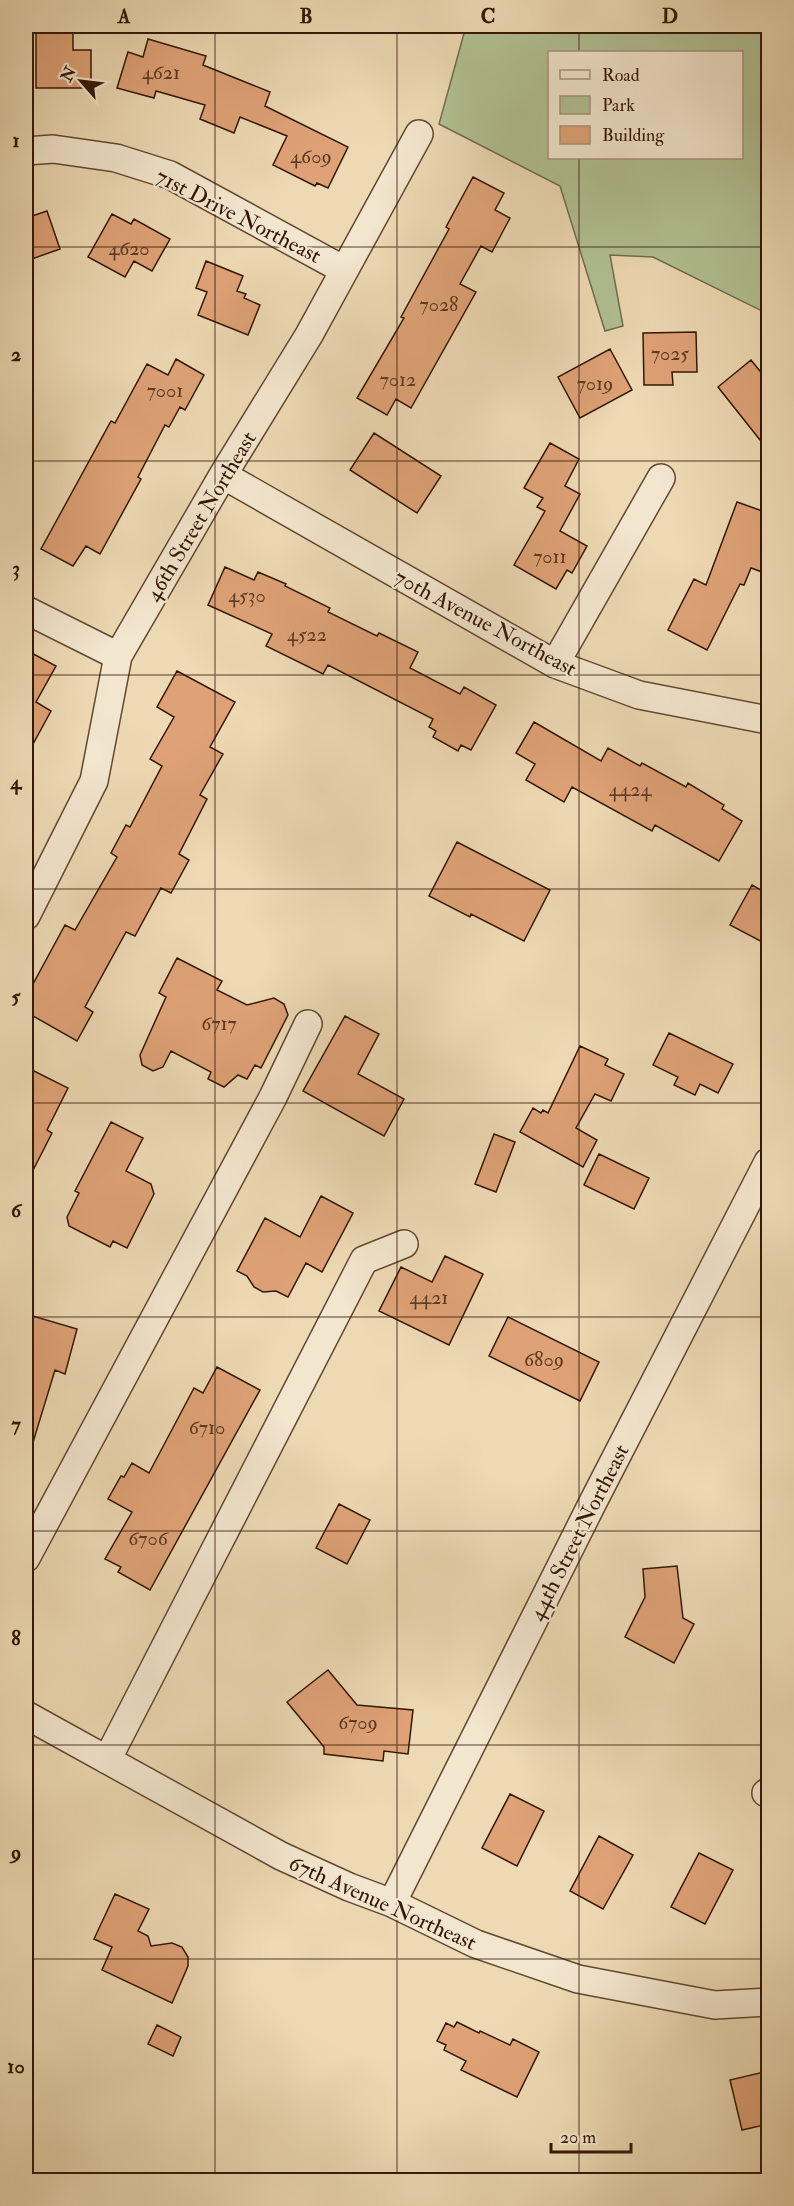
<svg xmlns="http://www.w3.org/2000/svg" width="794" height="2206" font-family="'IM FELL Double Pica',serif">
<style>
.green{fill:#b1c092;stroke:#726c4c;stroke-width:1.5;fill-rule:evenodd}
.building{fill:#dea276;stroke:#331707;stroke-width:1.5}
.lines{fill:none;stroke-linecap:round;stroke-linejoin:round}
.minor-casing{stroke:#624832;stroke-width:30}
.minor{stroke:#f3e6ce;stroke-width:27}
.grid{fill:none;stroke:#331707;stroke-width:1.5;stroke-opacity:0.55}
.labels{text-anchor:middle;stroke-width:4.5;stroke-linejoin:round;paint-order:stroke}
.number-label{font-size:20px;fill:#5e3a23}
.street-label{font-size:22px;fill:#331707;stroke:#f3e6ce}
.neatline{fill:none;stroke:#331707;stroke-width:2}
.grid-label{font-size:20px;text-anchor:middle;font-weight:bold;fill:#331707}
</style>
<rect width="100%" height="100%" fill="#edd9b3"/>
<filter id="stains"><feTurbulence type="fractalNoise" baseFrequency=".00333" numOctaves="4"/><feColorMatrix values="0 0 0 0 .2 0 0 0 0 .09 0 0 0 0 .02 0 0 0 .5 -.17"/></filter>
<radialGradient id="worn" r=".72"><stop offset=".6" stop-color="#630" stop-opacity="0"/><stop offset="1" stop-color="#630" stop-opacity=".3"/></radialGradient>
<path class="green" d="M 466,26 L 768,26 L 768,314 L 653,257 L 610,255 L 623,326 L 605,331 L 560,186 L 439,124 ZM 550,52 L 742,52 L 742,158 L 550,158 Z"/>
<path class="building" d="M 36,31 L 73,31 L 73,50 L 91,50 L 91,88 L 36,88 Z
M 148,39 L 206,56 L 203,65 L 270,92 L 265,106 L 348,147 L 328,188 L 317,183 L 315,186 L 273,165 L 287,136 L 240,117 L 234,133 L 200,119 L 205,105 L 156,91 L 154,98 L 117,88 L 128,52 L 143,57 Z
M 473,177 L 504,193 L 495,210 L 510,218 L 492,252 L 481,246 L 460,284 L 476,292 L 411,408 L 396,399 L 387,415 L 357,398 L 404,318 L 401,317 L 449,229 L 446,227 Z
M 47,211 L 60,249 L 26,261 L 26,218 Z
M 112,214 L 131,224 L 134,219 L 170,239 L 152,271 L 134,261 L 125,277 L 88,257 Z
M 206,261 L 243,276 L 237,291 L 246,294 L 244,298 L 260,305 L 248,335 L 198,315 L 207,292 L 196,288 Z
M 696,332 L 697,372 L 672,372 L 673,385 L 644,385 L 643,333 Z
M 610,349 L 632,390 L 580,418 L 558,377 Z
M 176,359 L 204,375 L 185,410 L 180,407 L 169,427 L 165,425 L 138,477 L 141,479 L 100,554 L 86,546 L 73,566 L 41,549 L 111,421 L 115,423 L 147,364 L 168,375 Z
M 751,360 L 768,381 L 768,450 L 718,387 Z
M 374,433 L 441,476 L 417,513 L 350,470 Z
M 550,443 L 579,459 L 565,486 L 580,494 L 560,531 L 587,546 L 572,573 L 567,570 L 556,589 L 514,565 L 545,511 L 537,507 L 543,498 L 524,488 Z
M 737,502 L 768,513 L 768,574 L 751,568 L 744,585 L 740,584 L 707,650 L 668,630 L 694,579 L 706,585 Z
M 225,567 L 254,580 L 258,572 L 286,584 L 285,586 L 330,608 L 328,612 L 377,636 L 379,633 L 418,652 L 410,668 L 460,694 L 464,687 L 496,705 L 471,750 L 461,745 L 458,751 L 433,737 L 436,731 L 429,727 L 433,719 L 328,665 L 323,674 L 266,646 L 272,634 L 208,605 Z
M 26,650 L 56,666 L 36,702 L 51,711 L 26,757 Z
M 177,671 L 235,702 L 210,747 L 223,754 L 200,795 L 207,799 L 179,854 L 189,860 L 171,893 L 161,888 L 135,936 L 126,932 L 85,1007 L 93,1012 L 77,1041 L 26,1012 L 26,997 L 65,925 L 75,930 L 117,857 L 111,853 L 126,825 L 130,827 L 162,766 L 150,759 L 174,717 L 157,707 Z
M 534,722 L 601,761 L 608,748 L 640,766 L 642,763 L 686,787 L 688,783 L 724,805 L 722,809 L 742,821 L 719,861 L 655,825 L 652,831 L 572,787 L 564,802 L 526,780 L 535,764 L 516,753 Z
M 457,842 L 550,890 L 524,941 L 471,914 L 470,917 L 429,896 Z
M 752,885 L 768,894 L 768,945 L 730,925 Z
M 177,958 L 222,981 L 217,990 L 247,1005 L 274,998 L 284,1004 L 288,1015 L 261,1068 L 255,1065 L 247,1079 L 238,1075 L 224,1087 L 208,1079 L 211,1072 L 171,1051 L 163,1067 L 153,1071 L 142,1065 L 140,1055 L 166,997 L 159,993 Z
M 345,1016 L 379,1034 L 358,1074 L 404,1099 L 384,1136 L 303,1091 Z
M 669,1033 L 733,1064 L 718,1093 L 700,1084 L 695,1095 L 674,1085 L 678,1077 L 653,1065 Z
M 580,1046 L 608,1059 L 605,1065 L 624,1074 L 611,1101 L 595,1094 L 576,1128 L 597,1140 L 583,1167 L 520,1132 L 533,1108 L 541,1113 L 543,1110 L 548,1113 Z
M 26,1067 L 68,1088 L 47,1130 L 52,1133 L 26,1184 Z
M 111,1122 L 143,1138 L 126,1171 L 151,1184 L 154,1194 L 127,1248 L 113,1241 L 110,1247 L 69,1226 L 67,1217 L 79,1193 L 75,1191 Z
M 494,1134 L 515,1142 L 496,1192 L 475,1184 Z
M 599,1154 L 649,1178 L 634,1209 L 584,1185 Z
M 321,1196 L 353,1213 L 322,1272 L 306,1263 L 288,1297 L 276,1291 L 263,1292 L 254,1287 L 247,1276 L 237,1271 L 265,1218 L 300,1237 Z
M 445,1256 L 483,1274 L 449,1345 L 379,1311 L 401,1267 L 432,1282 Z
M 26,1314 L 77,1329 L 65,1374 L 55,1370 L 31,1449 L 26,1448 Z
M 508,1317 L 599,1362 L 580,1401 L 489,1356 Z
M 217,1367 L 260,1390 L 150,1590 L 118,1572 L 121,1567 L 105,1559 L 132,1512 L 108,1499 L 121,1476 L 124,1477 L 132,1463 L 149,1473 L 194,1388 L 203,1393 Z
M 339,1504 L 370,1520 L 347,1564 L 316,1548 Z
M 677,1566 L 683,1618 L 694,1624 L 674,1663 L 625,1637 L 645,1597 L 643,1569 Z
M 328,1670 L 357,1705 L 413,1710 L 408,1754 L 384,1751 L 383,1761 L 324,1754 L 324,1747 L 287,1702 Z
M 510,1794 L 544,1811 L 517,1866 L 482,1848 Z
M 599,1836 L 633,1855 L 603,1909 L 570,1891 Z
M 699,1853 L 733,1870 L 705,1924 L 671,1907 Z
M 115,1894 L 149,1909 L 138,1931 L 148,1936 L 151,1946 L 172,1943 L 182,1947 L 188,1957 L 188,1966 L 172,2003 L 102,1970 L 112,1947 L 94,1939 Z
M 457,2022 L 479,2033 L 480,2031 L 510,2045 L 513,2039 L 539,2052 L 517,2097 L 461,2070 L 466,2061 L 444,2050 L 446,2045 L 437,2041 L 446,2023 L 454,2027 Z
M 157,2025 L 181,2037 L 173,2056 L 148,2044 Z
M 768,2071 L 768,2124 L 742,2130 L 730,2080 Z"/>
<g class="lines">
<defs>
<path id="minor" d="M 26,151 L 53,149 L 116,158 L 170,175 L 344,270
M 223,475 L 555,664 L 639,695 L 768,720
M 26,610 L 118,656
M 555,664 L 661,478
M 26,916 L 94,781 L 118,656 L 223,475 L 309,335 L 419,134
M 26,1558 L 273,1097 L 308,1024
M 26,1715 L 281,1856 L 349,1887 L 392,1903 L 476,1944 L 578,1979 L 715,2005 L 768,2002
M 107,1760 L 364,1260 L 404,1244
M 766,1793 L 768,1793
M 392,1903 L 592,1504 L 768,1162"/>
</defs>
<use href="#minor" class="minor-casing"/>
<use href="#minor" class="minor"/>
</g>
<path class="grid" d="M 215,26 L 215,2180M 397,26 L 397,2180M 579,26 L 579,52M 579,158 L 579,2180M 26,247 L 768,247M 26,461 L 768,461M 26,675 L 768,675M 26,889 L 768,889M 26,1103 L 768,1103M 26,1317 L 768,1317M 26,1531 L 768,1531M 26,1745 L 768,1745M 26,1959 L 768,1959"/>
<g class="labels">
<g class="number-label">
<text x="161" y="79">4621</text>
<text x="311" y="163">4609</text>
<text x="129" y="255">4620</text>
<text x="439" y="311">7028</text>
<text x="670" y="360">7025</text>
<text x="398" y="386">7012</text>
<text x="595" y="390">7019</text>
<text x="165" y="397">7001</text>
<text x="550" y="563">7011</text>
<text x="247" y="602">4530</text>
<text x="307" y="641">4522</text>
<text x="630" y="796">4424</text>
<text x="219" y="1030">6717</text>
<text x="429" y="1304">4421</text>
<text x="544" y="1366">6809</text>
<text x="207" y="1434">6710</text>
<text x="148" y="1545">6706</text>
<text x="358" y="1729">6709</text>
</g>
<g class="street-label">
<text transform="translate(239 215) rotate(27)" y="8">71st Drive Northeast</text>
<text transform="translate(200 516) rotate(-59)" y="8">46th Street Northeast</text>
<text transform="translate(486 622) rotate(28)" y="8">70th Avenue Northeast</text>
<text transform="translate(578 1532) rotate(-63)" y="8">44th Street Northeast</text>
<text transform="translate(383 1902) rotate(24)" y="8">67th Avenue Northeast</text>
</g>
</g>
<rect width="794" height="2206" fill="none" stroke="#edd9b3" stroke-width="66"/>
<rect x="548" y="51" width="195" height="108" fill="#f3e6ce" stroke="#a6937e" stroke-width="1.5"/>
<rect x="560" y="70" width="30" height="9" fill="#f3e6ce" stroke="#a6937e" stroke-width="1.5"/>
<text x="602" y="81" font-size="18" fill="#331707">Road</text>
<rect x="560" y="96" width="30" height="18" fill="#b1c092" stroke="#a6937e" stroke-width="1.5"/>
<text x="602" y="111" font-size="18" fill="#331707">Park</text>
<rect x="560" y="126" width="30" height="18" fill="#dea276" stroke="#a6937e" stroke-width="1.5"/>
<text x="602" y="141" font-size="18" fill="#331707">Building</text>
<g transform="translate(81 81) rotate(298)" stroke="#f3e6ce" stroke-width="4.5" paint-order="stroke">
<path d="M0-4.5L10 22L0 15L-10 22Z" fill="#331707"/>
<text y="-9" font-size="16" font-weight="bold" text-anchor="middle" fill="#331707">N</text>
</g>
<path d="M551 2143v9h80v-9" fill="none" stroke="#331707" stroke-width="3"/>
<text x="560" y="2143" font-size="18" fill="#331707" stroke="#f3e6ce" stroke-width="4.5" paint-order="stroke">20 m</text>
<rect x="33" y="33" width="728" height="2140" class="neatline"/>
<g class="grid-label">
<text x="124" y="23">A</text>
<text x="306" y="23">B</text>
<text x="488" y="23">C</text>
<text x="670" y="23">D</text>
<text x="16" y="147">1</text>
<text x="16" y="361">2</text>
<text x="16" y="575">3</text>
<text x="16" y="789">4</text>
<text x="16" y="1003">5</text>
<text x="16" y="1217">6</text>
<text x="16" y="1431">7</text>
<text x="16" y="1645">8</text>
<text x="16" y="1859">9</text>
<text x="16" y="2073">10</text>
</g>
<rect width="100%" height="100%" filter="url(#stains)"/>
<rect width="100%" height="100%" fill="url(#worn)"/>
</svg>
